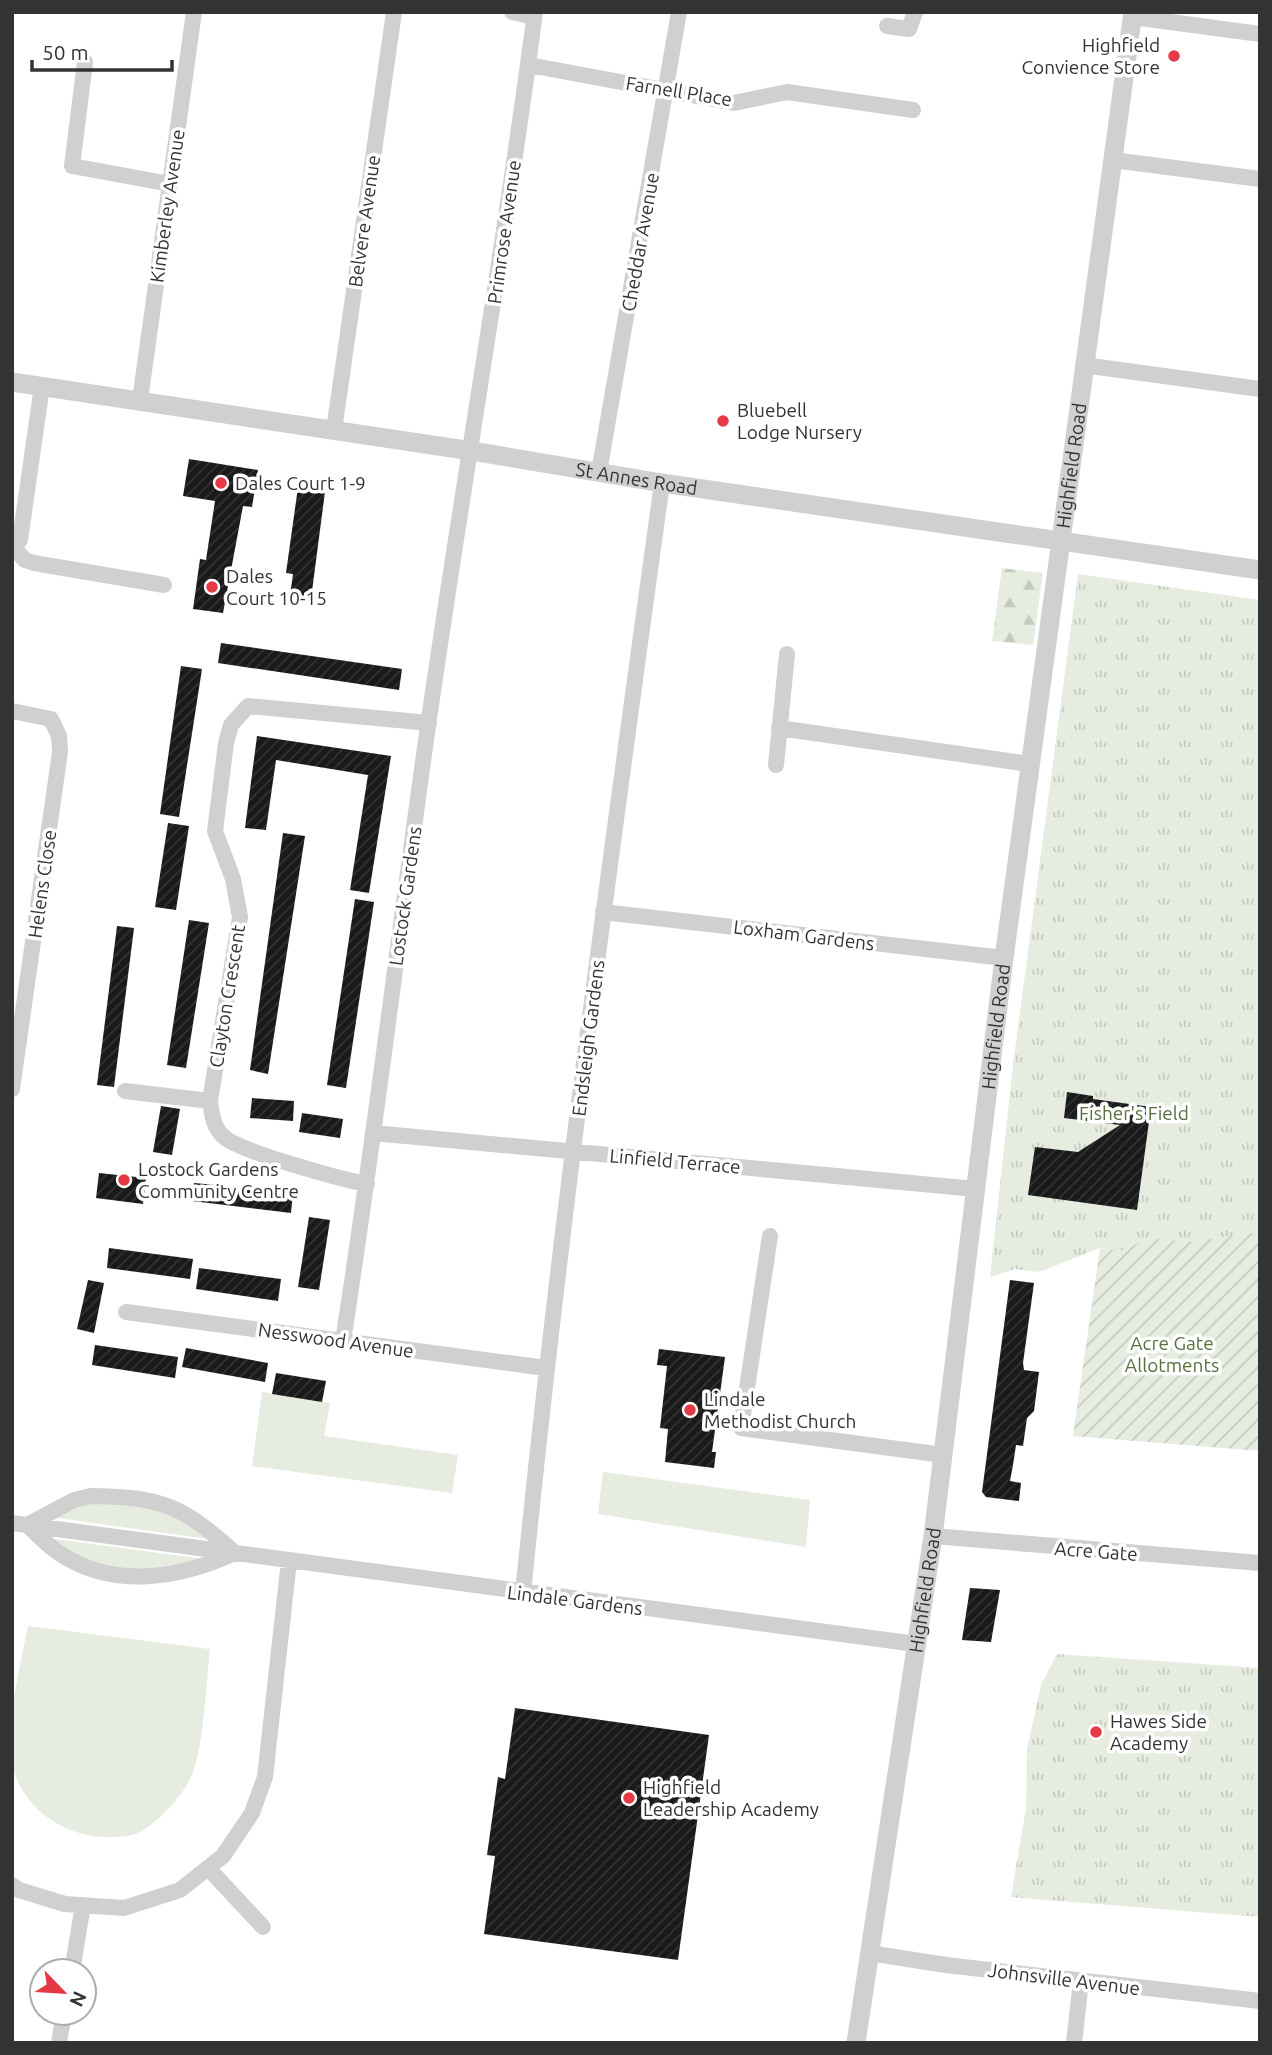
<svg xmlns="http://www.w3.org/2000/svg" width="1272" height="2055" font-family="Ubuntu,sans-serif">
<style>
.grass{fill:#e6ecdf}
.forest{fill:url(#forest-firs)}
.park{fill:url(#park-tufts)}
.garden{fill:url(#garden-furrows)}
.building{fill:url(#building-hatch)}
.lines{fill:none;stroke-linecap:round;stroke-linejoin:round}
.minor{stroke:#d0d0d0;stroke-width:16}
.tertiary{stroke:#d0d0d0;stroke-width:19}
.poi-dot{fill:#e63946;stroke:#fff;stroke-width:2.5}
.labels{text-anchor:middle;stroke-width:7;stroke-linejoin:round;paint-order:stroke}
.poi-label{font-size:19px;fill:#333;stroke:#fff;text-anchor:start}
.street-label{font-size:19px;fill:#333;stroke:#fff}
.park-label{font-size:19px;fill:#56703f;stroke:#fff}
</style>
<defs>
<pattern id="forest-firs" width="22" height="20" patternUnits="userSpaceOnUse" patternTransform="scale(1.75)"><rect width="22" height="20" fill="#e6ecdf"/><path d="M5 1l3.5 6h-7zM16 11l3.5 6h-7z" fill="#c6cbc0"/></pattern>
<pattern id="park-tufts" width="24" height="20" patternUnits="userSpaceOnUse" patternTransform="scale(1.75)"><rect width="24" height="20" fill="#e6ecdf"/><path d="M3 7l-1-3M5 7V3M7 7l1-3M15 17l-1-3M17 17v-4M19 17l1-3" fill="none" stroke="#c6cbc0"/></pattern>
<pattern id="garden-furrows" width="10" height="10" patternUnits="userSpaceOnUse" patternTransform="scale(1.75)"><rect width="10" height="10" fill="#e6ecdf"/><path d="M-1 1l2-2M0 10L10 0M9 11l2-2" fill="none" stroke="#c6cbc0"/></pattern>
<pattern id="building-hatch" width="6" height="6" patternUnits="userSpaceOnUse" patternTransform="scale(1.75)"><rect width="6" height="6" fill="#1a1a1a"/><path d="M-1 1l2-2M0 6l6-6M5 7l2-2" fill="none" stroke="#333"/></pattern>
</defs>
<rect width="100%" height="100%" fill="#fff"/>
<path class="grass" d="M 262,1392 L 330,1403 L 324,1436 L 458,1455 L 452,1493 L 252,1466 Z
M 603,1472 L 810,1500 L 806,1547 L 598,1514 Z
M 137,1498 L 222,1541 L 44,1516 L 58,1508 Z
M 40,1537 L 219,1561 L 115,1574 Z
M 28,1626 L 210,1649 C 206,1683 204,1753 189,1781 C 181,1798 150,1831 132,1835 C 81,1845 29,1820 13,1769 C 3,1736 21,1661 28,1626 Z"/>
<path class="forest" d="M 1002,568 L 1043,573 L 1033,645 L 992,641 Z"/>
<path class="park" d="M 1078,574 L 1260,600 L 1260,1232 L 1188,1242 L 1148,1237 L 1123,1251 L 1100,1248 L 1039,1272 L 1015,1269 L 990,1277 L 1013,1065 Z
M 1057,1654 L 1260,1668 L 1260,1917 L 1011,1897 L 1026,1808 L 1027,1749 L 1041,1685 Z"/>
<path class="garden" d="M 1260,1232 L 1260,1451 L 1073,1436 L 1100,1248 L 1123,1251 L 1148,1237 L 1188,1242 Z"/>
<path class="building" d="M 189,459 L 258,470 L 252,507 L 243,506 L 223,613 L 193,609 L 200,559 L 206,560 L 215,501 L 183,496 Z
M 299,480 L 326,484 L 311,599 L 290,596 L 293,574 L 286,573 Z
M 221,643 L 402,669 L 399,690 L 218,663 Z
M 181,666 L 202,669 L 179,817 L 160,814 Z
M 257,736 L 391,756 L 369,893 L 350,890 L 368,775 L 276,760 L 266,830 L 245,828 Z
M 168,823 L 189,826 L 176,910 L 155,907 Z
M 283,833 L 305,836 L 268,1074 L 250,1070 Z
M 355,899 L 374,902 L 346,1088 L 327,1085 Z
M 189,920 L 209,923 L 186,1068 L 167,1065 Z
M 117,926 L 134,928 L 114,1087 L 97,1085 Z
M 1067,1092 L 1093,1096 L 1093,1099 L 1151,1107 L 1137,1210 L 1028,1195 L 1035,1147 L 1078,1152 L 1120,1125 L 1064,1118 Z
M 252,1098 L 294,1101 L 293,1121 L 250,1118 Z
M 161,1106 L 180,1109 L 172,1155 L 153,1152 Z
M 302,1113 L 343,1119 L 340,1138 L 299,1132 Z
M 99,1173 L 146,1178 L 143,1204 L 96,1198 Z
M 194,1183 L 293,1192 L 291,1213 L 192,1201 Z
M 309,1217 L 330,1220 L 319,1290 L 298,1287 Z
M 109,1248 L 193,1259 L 190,1279 L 107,1268 Z
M 199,1268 L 281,1279 L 278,1301 L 196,1289 Z
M 88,1280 L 104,1283 L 94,1333 L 77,1329 Z
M 1010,1280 L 1034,1283 L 1023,1363 L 1024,1370 L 1039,1372 L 1034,1411 L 1027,1418 L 1023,1446 L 1016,1445 L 1013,1465 L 1010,1481 L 1021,1483 L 1019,1501 L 986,1497 L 982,1492 Z
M 95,1345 L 178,1357 L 175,1378 L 92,1365 Z
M 186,1348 L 268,1363 L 265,1382 L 182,1367 Z
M 659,1349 L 725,1357 L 712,1452 L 716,1452 L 714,1468 L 665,1462 L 668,1429 L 660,1428 L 667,1366 L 657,1365 Z
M 276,1373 L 326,1381 L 322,1402 L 272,1394 Z
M 970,1588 L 1000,1590 L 991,1642 L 962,1640 Z
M 515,1708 L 709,1735 L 678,1960 L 484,1934 L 495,1856 L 487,1855 L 498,1777 L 505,1779 Z"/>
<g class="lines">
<path class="minor" d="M 512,12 L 534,17
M 1133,17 L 1260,34
M 887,26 L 909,29 L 915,12
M 85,62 L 72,166 L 170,184
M 529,65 L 734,103 L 787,92 L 913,110
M 1113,160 L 1260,179
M 1083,365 L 1260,389
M 140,400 L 194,12
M 334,430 L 394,12
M 599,472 L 679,12
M 14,548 L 25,560 L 34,563 L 164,585
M 12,549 L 20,540 L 42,386
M 12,711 L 51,719 L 59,736 L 60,752 L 12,1089
M 779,728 L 1029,764
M 776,765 L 787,654
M 603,912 L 1004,958
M 125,1091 L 210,1101
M 373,1133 L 976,1189
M 367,1184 C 344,1180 237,1151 223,1136 C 213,1127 212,1114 210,1101 L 240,917 L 233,879 L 215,831 L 226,743 L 231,725 L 248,706 L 429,723
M 770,1236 L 741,1428 L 943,1455
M 126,1312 L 546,1368
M 343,1341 C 375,1136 399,931 428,726 C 462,488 504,251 535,12
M 91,1496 C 163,1497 183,1506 235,1553 C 180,1578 114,1590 59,1553 C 48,1546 37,1534 27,1525 L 74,1500 Z
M 12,1523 L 916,1644
M 933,1536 L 1260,1563
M 523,1593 C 560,1222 611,853 662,483
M 209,1869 L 263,1927
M 12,1885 L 19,1890 L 65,1904 L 124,1908 L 180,1890 L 223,1856 L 252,1813 L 265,1777 L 289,1561
M 869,1953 L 946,1965 L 1260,2001
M 72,1971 L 83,1905
M 59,2043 L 64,2013
M 1074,2043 L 1081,1981"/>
<g class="tertiary">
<path id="s1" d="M 12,382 L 472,451 L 662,483 L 1260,570"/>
<path id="s2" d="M 856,2043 L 933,1536 L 1004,958 L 1133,12"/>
</g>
</g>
<g class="poi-dot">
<circle cx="1174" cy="56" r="7"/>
<circle cx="723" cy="421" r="7"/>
<circle cx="221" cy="483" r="7"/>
<circle cx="212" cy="587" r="7"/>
<circle cx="124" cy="1180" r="7"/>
<circle cx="690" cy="1410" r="7"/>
<circle cx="1096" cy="1732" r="7"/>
<circle cx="629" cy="1798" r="7"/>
</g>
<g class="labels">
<g class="poi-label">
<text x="1160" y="52" text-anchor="end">Highfield<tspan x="1160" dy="22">Convience Store</tspan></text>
<text x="737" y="417">Bluebell<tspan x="737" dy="22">Lodge Nursery</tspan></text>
<text x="235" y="490">Dales Court 1-9</text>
<text x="226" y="583">Dales<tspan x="226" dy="22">Court 10-15</tspan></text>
<text x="138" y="1176">Lostock Gardens<tspan x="138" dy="22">Community Centre</tspan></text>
<text x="704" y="1406">Lindale<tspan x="704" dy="22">Methodist Church</tspan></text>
<text x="1110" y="1728">Hawes Side<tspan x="1110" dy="22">Academy</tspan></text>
<text x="643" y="1794">Highfield<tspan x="643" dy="22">Leadership Academy</tspan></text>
</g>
<g class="street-label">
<text transform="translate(679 91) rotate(9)" y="7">Farnell Place</text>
<text transform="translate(167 206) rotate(-82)" y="7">Kimberley Avenue</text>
<text transform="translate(364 221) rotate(-82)" y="7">Belvere Avenue</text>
<text transform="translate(504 232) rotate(-82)" y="7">Primrose Avenue</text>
<text transform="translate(640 242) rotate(-80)" y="7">Cheddar Avenue</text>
<text dy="7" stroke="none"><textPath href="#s2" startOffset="1592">Highfield Road</textPath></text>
<text dy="7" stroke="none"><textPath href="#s1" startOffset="632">St Annes Road</textPath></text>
<text transform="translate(42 884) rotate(-82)" y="7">Helens Close</text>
<text transform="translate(405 896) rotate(-82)" y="7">Lostock Gardens</text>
<text transform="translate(804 935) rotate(7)" y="7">Loxham Gardens</text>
<text transform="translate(227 996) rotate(-81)" y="7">Clayton Crescent</text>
<text dy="7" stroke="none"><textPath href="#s2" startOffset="1026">Highfield Road</textPath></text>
<text transform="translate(588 1038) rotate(-83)" y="7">Endsleigh Gardens</text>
<text transform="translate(675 1161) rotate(5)" y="7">Linfield Terrace</text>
<text transform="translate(336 1340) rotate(8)" y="7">Nesswood Avenue</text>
<text transform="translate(1096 1551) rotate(4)" y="7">Acre Gate</text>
<text dy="7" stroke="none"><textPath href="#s2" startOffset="458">Highfield Road</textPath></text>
<text transform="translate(575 1600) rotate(7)" y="7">Lindale Gardens</text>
<text transform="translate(1064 1979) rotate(7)" y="7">Johnsville Avenue</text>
</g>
<g class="park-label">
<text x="1134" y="1120">Fisher's Field</text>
<text x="1172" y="1350">Acre Gate<tspan x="1172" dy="22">Allotments</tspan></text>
</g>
</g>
<rect width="1272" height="2055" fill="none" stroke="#333333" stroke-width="28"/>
<g transform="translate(63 1992) rotate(115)"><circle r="33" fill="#ffffff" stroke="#adadad" stroke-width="2"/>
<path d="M0-5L12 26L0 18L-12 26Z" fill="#e63946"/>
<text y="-10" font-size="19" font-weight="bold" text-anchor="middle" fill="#333333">N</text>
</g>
<path d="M32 60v10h140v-10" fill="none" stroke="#333333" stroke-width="3.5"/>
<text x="42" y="60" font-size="21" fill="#333333" stroke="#ffffff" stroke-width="5" paint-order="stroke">50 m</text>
</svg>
